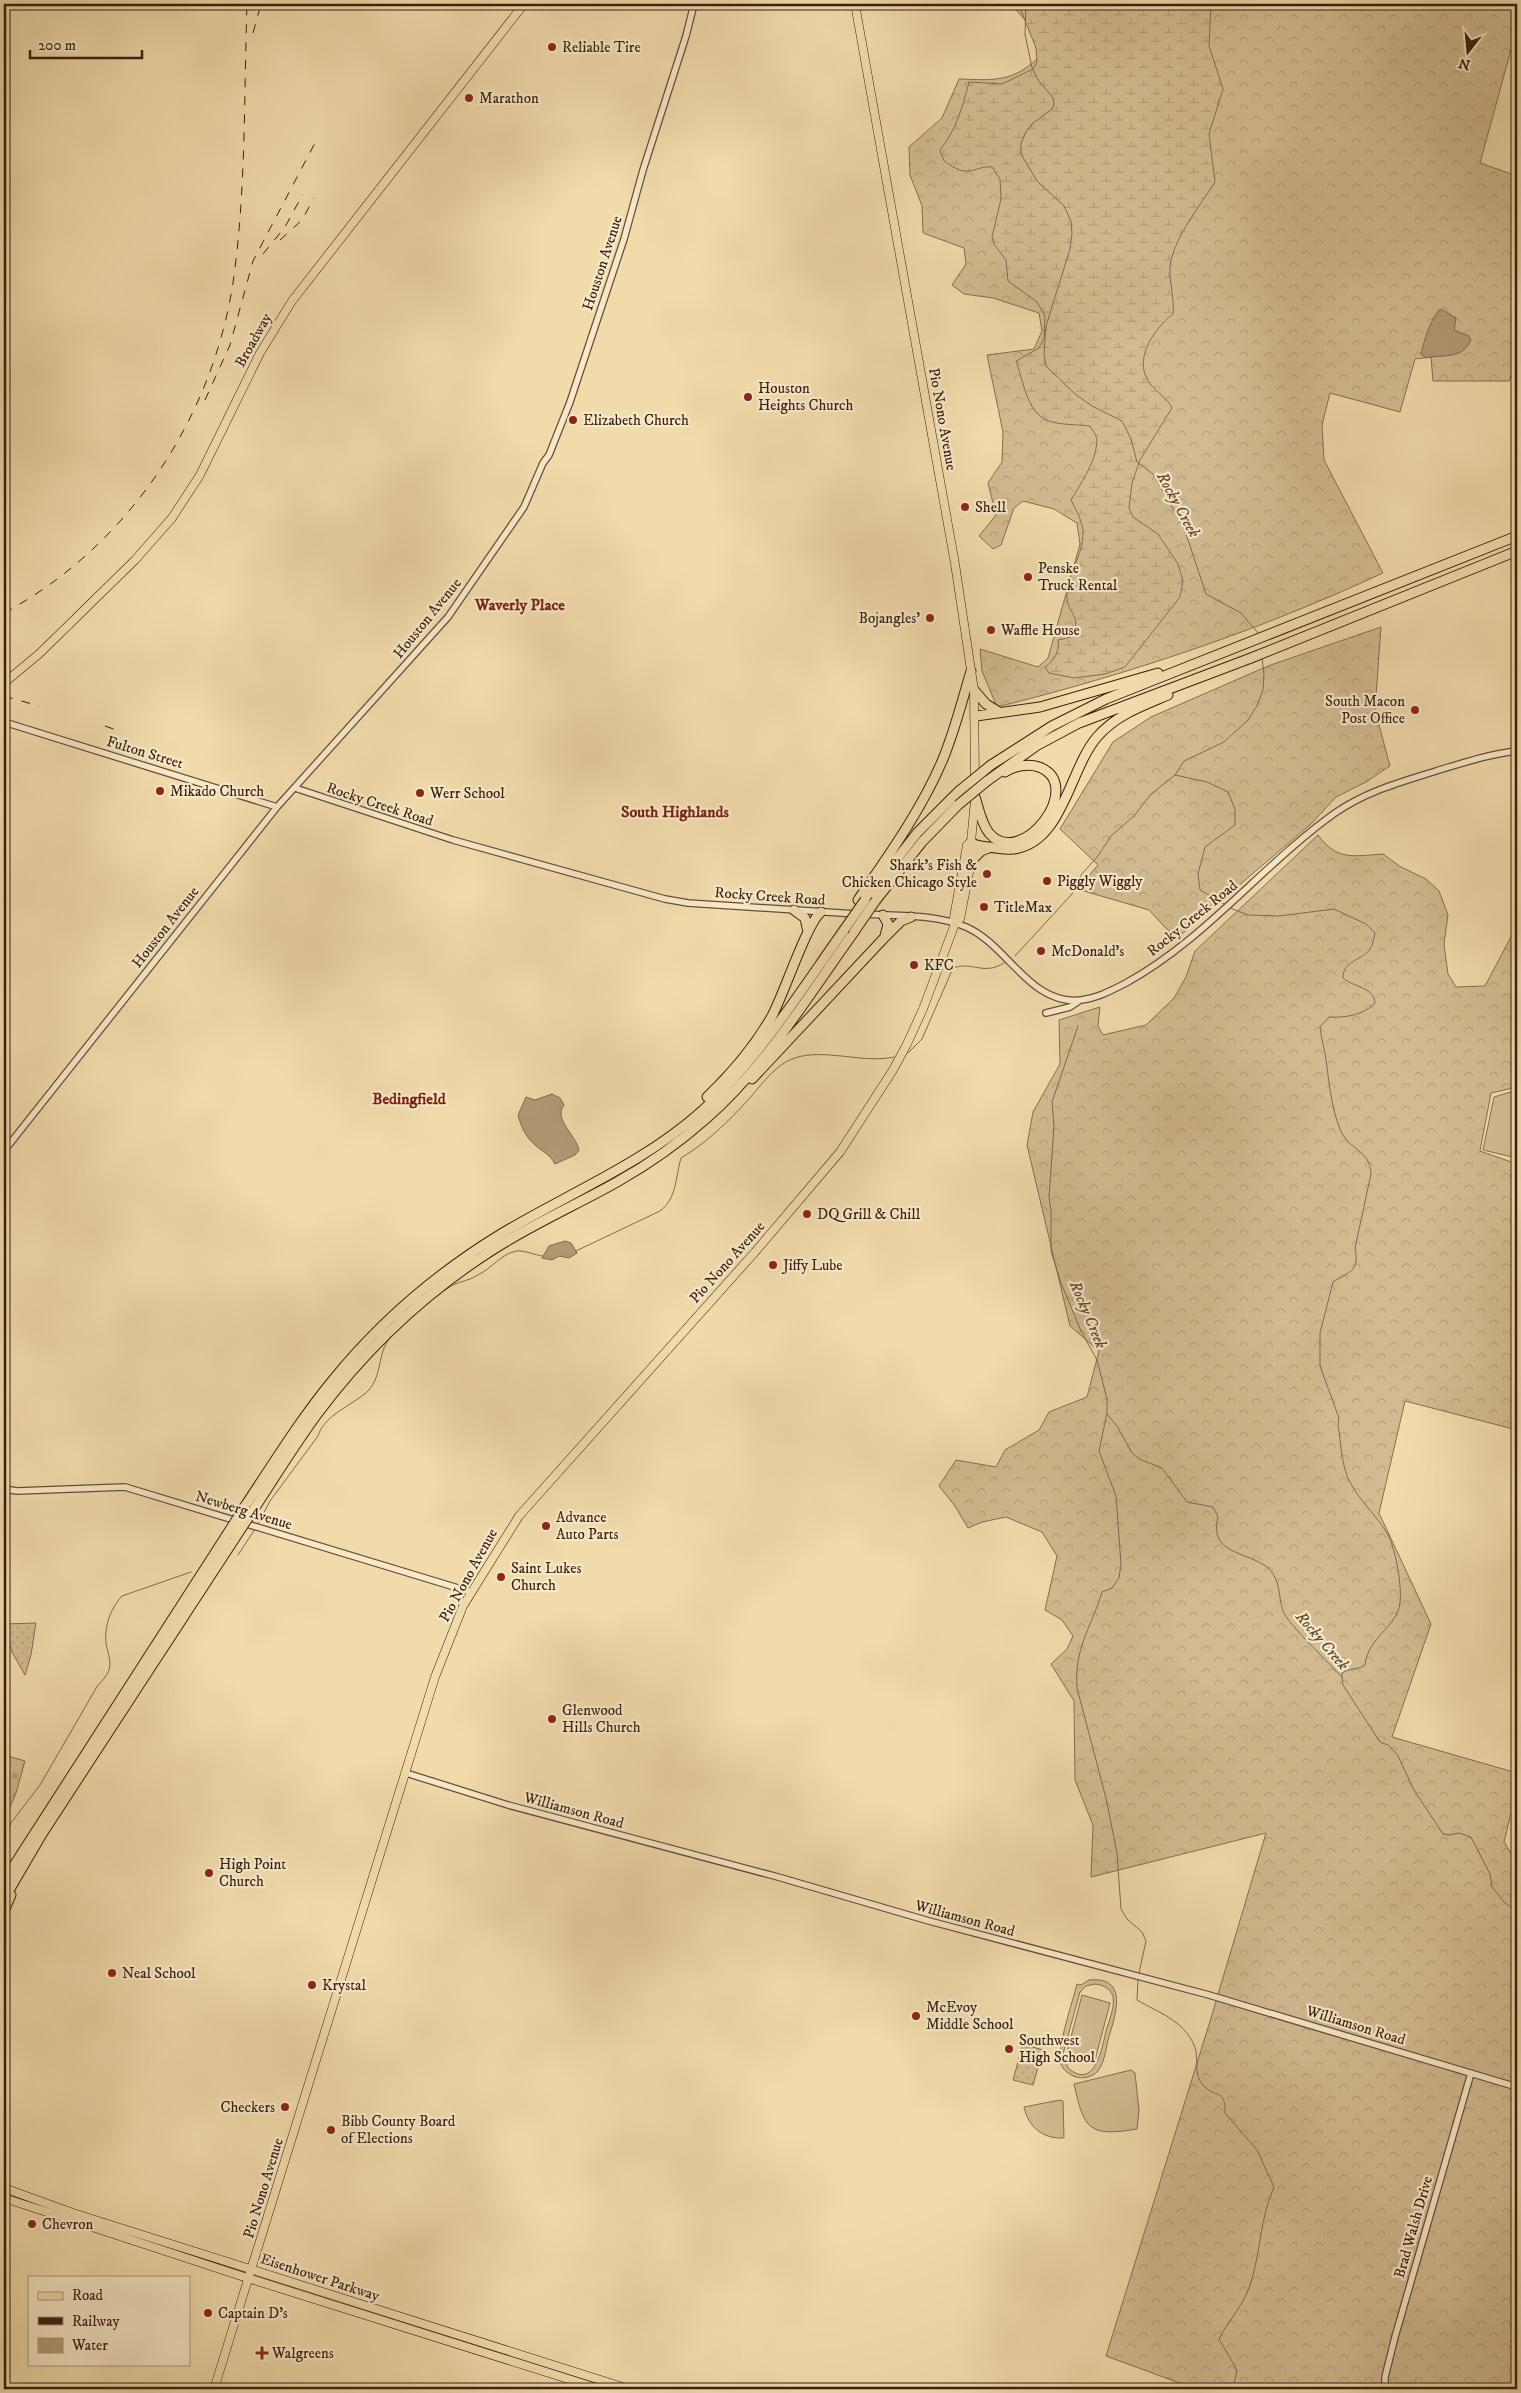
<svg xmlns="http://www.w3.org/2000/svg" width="1521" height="2393" font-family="'IM FELL DW Pica',serif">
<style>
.grass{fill:#d2bb91;stroke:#866d50;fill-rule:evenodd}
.forest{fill:url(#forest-crowns);stroke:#866d50}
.wetland{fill:url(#wetland-marsh);stroke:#866d50}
.cemetery{fill:url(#cemetery-stones);stroke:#866d50}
.park{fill:url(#park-dots);stroke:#866d50}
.water{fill:#b29b76;stroke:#82694d}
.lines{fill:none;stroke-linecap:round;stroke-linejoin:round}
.stream{stroke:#82694d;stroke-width:1}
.minor-casing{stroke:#674e37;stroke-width:8}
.major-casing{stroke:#391f10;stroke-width:9}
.highway-casing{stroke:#391f10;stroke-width:11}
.minor{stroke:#f6e8c8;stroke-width:5.5}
.major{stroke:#f1dbab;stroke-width:8}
.highway{stroke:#f1dbab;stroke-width:9}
.rail{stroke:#391f10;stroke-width:1;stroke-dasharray:9 9;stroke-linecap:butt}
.highway-bridge-casing{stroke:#391f10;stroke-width:11;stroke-linecap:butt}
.highway-bridge{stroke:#f1dbab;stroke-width:9}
.poi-dot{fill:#8f2418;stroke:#f6e8c8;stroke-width:2}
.labels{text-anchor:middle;stroke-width:4.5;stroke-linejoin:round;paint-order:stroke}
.poi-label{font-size:15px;fill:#391f10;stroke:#f6e8c8;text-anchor:start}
.street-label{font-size:15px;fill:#391f10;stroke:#f6e8c8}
.water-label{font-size:16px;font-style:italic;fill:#634a34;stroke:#f6e8c8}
.neighbourhood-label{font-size:16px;font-weight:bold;fill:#7a1f14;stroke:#f6e8c8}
</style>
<defs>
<pattern id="forest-crowns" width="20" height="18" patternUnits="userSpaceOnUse" patternTransform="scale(1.25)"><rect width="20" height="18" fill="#d2bb91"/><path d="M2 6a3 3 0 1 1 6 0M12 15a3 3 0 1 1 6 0" fill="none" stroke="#b5a07c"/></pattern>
<pattern id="wetland-marsh" width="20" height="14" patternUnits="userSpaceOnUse" patternTransform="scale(1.25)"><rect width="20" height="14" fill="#d2bb91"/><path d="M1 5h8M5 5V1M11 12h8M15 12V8" fill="none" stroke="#b5a07c"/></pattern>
<pattern id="cemetery-stones" width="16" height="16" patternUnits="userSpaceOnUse" patternTransform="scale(1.25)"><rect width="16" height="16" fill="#d2bb91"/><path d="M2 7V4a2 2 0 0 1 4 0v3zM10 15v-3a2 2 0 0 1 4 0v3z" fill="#b5a07c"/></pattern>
<pattern id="park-dots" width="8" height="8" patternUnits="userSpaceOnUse" patternTransform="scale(1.25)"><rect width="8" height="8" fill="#d2bb91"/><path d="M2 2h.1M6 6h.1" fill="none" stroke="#b5a07c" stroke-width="1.8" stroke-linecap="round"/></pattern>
</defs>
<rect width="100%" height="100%" fill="#f1dbab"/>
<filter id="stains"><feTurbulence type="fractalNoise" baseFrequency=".004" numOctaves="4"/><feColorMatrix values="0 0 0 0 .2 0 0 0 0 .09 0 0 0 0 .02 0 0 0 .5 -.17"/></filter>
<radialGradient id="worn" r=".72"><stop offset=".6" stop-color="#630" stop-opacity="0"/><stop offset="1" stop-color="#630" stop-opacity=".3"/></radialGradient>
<path class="grass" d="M 1514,1091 L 1517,1092 L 1517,1158 L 1483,1150 L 1494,1097 Z
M 1089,1980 C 1130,1976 1115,2016 1108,2040 C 1106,2050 1104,2064 1097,2072 C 1092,2077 1083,2079 1076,2077 C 1069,2075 1062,2069 1060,2062 C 1057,2048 1073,2000 1077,1984 L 1081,1985 ZM 1095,1984 C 1103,1985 1110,1988 1113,1996 C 1115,2007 1109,2021 1106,2031 C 1102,2048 1095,2091 1068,2068 L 1063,2054 L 1080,1992 L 1086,1986 Z
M 1082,1995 L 1110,2003 L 1094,2064 L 1066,2056 Z
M 1131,2070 L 1135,2073 L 1139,2110 L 1137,2129 C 1089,2137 1084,2130 1074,2084 Z
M 1060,2100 L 1063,2101 L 1064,2138 C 1043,2139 1028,2127 1024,2107 Z"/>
<path class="forest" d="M 1011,4 L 1517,4 L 1517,28 L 1480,163 L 1517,176 L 1517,358 L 1509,381 L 1433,381 L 1431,357 L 1415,359 L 1400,412 L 1330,393 L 1322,425 L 1324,460 L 1383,573 C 1258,631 1130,674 997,707 L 982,671 L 980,649 L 1038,667 L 1048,658 L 1080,544 L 1077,523 L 1054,509 L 1023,501 L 1014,508 L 1001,545 L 993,549 L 979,536 L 996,515 L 988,483 L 1002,462 L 1003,432 L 987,355 L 1034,349 L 1042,331 L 1039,313 L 993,298 L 964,294 L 952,285 L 966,264 L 964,248 L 923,233 L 922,206 L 910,175 L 909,147 L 942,118 L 959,79 C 992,80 1012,83 1038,58 L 1034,30 Z
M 1381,627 L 1375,710 L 1390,766 L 1366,782 L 1336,797 L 1311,824 L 1176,939 L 1149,910 L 1077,889 L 1098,865 L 1060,829 L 1113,742 L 1151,717 L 1268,666 Z
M 1318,835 C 1337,861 1353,856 1383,854 L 1401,867 L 1426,879 L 1439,891 L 1448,915 L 1444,944 L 1448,974 L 1456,987 L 1485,986 L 1514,931 L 1517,932 L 1517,1087 L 1491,1093 L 1480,1151 L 1517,1164 L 1517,1430 L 1405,1401 L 1379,1513 L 1431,1624 L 1392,1737 L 1517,1773 L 1517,1788 L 1504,1842 L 1517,1863 L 1517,2389 L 1196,2389 L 1106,2356 L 1211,2018 L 1266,1833 L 1091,1877 L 1093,1825 L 1075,1780 L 1074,1701 L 1051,1664 L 1067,1649 L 1073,1636 L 1062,1620 L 1045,1610 L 1057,1556 L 1042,1532 L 1006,1517 L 982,1522 L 968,1528 L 955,1506 L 939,1486 L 956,1460 L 996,1467 L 1005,1450 L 1039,1430 L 1049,1412 L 1087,1397 L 1099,1351 L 1070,1326 L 1027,1145 L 1033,1112 L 1060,1064 L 1059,1020 L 1100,1007 L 1098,1026 L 1103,1035 L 1146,1025 L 1174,998 L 1186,977 L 1195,951 Z"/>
<path class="wetland" d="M 1016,4 L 1211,4 L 1209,46 L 1223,89 L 1209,134 L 1215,182 C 1200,206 1178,232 1171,260 C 1167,277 1175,296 1173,314 C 1154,329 1131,361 1151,385 C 1158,393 1167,398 1172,408 L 1140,460 L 1132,483 L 1129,508 L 1133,517 L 1158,534 L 1178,564 L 1183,581 L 1180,597 L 1125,667 L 1105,674 L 1074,678 L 1049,673 L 1045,667 C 1054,661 1060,651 1058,640 L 1072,637 C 1083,616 1067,614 1067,597 C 1066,573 1088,550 1082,525 C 1080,517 1075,508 1071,500 C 1081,483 1096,462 1097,441 C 1097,436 1093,431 1090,426 C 1076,424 1051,426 1040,416 C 1026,405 1022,377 1016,361 L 1039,348 L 1044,338 L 1045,316 L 1037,302 L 1008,281 L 1006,260 L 994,244 L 992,237 L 1001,199 L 1000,179 L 992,167 C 981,166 976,171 967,171 C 959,172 951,165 944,161 L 940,150 C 956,130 963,106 969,82 L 1002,84 L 1033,69 L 1037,62 L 1036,48 L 1020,8 Z"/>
<path class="cemetery" d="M 4,1755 L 25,1761 L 16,1793 L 6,1817 L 4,1816 Z"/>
<path class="park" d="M 36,1623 L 31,1655 L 25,1675 L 12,1652 L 4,1624 Z
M 1023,2044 L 1043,2050 L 1033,2085 L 1013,2080 Z"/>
<path class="water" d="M 1439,310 L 1443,310 L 1456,318 L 1454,330 L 1469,336 L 1471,340 C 1462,360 1444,354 1426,358 L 1421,354 C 1425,338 1429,323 1439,310 Z
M 552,1094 L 560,1098 L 564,1105 C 553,1119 576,1135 579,1150 L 575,1155 L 555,1164 C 550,1154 541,1151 534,1144 C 525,1136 521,1126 518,1115 L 526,1097 L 535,1100 Z
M 565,1241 L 571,1243 L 577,1253 L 569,1258 L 559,1256 L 552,1260 L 542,1258 L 549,1246 Z"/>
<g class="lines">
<path class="stream" d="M 1026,4 L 1025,34 L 1032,68 L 1039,81 L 1053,98 L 1054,104 L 1052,109 L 1033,123 L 1026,132 L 1021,143 L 1021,154 L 1037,181 L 1064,206 L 1071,221 L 1072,233 L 1070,249 L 1046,326 L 1044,354 L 1046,366 L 1075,394 L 1092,406 L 1122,421 L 1131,439 L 1137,462 L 1153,474 L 1184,528 L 1206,594 L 1241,613 L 1259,634
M 1175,775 L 1207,782 L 1228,792 L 1235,809 L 1235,825 L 1205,847 L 1198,874 L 1200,890 L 1226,905
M 1230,908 L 1248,915 L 1279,916 L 1334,909 L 1366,924 L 1375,933 C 1374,938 1373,945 1370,949 C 1362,961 1343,960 1343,978 C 1353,987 1374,987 1375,1003 C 1364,1015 1345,1018 1329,1017 L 1320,1027 C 1321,1036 1323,1044 1325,1053 C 1329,1079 1330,1104 1340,1129 C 1348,1150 1370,1149 1371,1174 L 1355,1248 C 1360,1273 1348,1272 1333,1282 L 1320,1333 L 1320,1366 L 1339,1418 L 1338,1425 C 1341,1442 1341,1462 1348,1478 C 1357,1499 1377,1515 1388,1535 C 1396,1550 1402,1586 1400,1603 C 1397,1627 1368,1637 1365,1665 C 1358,1670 1349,1668 1342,1673 L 1342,1677
M 1015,956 L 1072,894 L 1081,875 L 1098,856 L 1111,836 L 1134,816 L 1151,794 L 1175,775 L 1184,761 L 1224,742 L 1248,720 L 1257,706 L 1263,690 L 1264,674 L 1262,658
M 1078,1026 L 1052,1102 L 1054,1126 L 1049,1197 L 1051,1211 L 1051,1251 L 1061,1283 L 1081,1331 L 1097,1360 L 1107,1399 L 1107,1413 L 1099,1451 L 1116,1496 L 1121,1564 L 1119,1578 L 1112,1588 L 1102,1592 C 1091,1629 1074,1647 1077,1688 L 1106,1798 L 1117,1853 L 1121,1909 L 1127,1919 L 1142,1932 L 1146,1941 L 1139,1973
M 908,1053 L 922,1039 L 953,968 C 973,961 983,976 1004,963
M 576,1251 L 660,1211 C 677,1198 675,1179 681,1158 C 705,1144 728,1122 747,1101 C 760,1087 775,1064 795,1058 C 824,1048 865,1064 894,1057
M 1107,1414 L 1117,1426 L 1132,1453 L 1139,1459 L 1162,1468 L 1187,1502 L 1213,1507 L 1218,1517 C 1208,1555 1248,1551 1268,1568 C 1281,1580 1278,1596 1283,1611 C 1287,1623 1331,1665 1342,1677 L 1343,1685 L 1380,1742 L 1388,1745 L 1397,1754 L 1414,1790 L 1443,1834 L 1449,1835 L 1459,1833 L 1471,1837 L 1490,1874 L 1492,1887 L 1504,1902 L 1517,1911
M 258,1524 L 270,1501 L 318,1436 C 324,1415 353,1405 368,1391 C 381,1378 378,1357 387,1342 C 396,1328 438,1293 453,1285 C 461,1281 471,1280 478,1275 C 492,1268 500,1255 516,1251 C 524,1250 535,1255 542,1256
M 238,1555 L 255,1529
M 4,1842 L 11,1823 L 40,1785 L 98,1685 C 102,1681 107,1676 109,1670 C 112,1660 107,1652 106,1643 C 104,1626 111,1608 122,1596 L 191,1572
M 1138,1980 L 1137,2000 C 1159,2013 1183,2020 1194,2045 C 1200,2059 1192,2074 1204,2086 C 1215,2098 1226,2089 1225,2113 L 1257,2150 L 1274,2187 C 1260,2218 1261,2250 1251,2282 C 1245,2304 1229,2319 1219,2339 L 1237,2370 L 1233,2389"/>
<defs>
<path id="minor" d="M 4,722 L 277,807
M 295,788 L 453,840 L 665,899 L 688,903 L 856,914
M 865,914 C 898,916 936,914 966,927 C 1008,945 1030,1006 1081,1000 C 1098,998 1112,990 1126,983 C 1206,939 1262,865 1335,813 C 1367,791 1401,782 1436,771 C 1463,763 1489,754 1517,751
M 1046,1013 L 1070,1007 L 1079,1001
M 4,1151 L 277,807 L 448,617 L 524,507 L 543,463 L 549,455 L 570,402 L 624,239 L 643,170 L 686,36 L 694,4
M 4,1489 L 17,1491 L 125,1487 L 471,1592
M 406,1773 L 508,1805 L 778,1877 L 929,1921 L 1209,1995 L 1517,2087
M 1385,2389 L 1385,2377 L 1395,2337 L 1471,2073"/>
<path id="major" d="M 855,4 L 955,564 L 974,690 L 975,781
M 4,683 L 39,654 L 135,560 L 172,518 L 200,475 L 260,353 L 292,301 L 524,4
M 956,921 L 954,917 L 967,845 L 971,842 L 975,800
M 4,2188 L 73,2213 L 629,2389
M 4,2198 L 238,2275 L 600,2389
M 214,2389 L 435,1677 L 463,1606 L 519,1516 L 755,1252 L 840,1152 L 893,1070 L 907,1044 L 923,1009 L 956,921 L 960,919 L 974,847 L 971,842"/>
<path id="highway" d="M 974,690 L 986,704 L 999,712
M 976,716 L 1040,707 L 1158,673
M 991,765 L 1052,726 L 1106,699 L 1517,536
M 987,781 L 1036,746 L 1079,723 L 1251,658 L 1517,551
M 975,797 C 979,809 981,823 989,833 C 1021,871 1087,785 1039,767 C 1028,763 1014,766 1005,772
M 971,842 L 976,845 C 988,847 1001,850 1014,849 C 1063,842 1069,770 1097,737 C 1116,715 1142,706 1168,695
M 972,860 L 981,851 L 991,847
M 858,900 C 889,855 922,809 943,759 C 955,730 962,701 971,671
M 865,900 L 917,833 L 959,791
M 876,900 L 922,842 L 958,805
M 794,910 L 805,918 L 808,932
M 883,915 L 888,924 L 885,936
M 752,1079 L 885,937 L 901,921 L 911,917
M 707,1097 C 732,1073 755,1046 772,1016 C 784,994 807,923 821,912
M 245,1506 C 273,1464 300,1420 332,1381 C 379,1323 437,1273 501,1234 C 569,1193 643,1164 703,1110 C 759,1058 800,992 844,930
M 254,1509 C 275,1477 295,1444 318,1413 C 366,1349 426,1292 494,1249 C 533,1224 576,1205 617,1182 C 649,1164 679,1143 707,1118 C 766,1066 808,996 854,932
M 4,1881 L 226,1536
M 4,1899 L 42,1834 L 235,1538
M 4,1911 L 11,1895"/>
</defs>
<use href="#minor" class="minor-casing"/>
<use href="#major" class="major-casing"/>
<use href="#highway" class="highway-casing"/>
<use href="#minor" class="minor"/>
<use href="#major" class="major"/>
<use href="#highway" class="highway"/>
<path class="rail" d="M 253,33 L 261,4
M 280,240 L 302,220 L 314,198
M 263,254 L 285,227 L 303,194
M 205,400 L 230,345 L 253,261 L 316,141
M 4,613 C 131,545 218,411 235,268 C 246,181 244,91 247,4
M 4,696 L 39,706
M 105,726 L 122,732"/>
<defs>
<path id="highway-bridge" d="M 959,791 L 991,765
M 958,805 L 987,781
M 844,930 L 865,900
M 854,932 L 876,900
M 226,1536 L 245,1506
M 235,1538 L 254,1509"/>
</defs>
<use href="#highway-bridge" class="highway-bridge-casing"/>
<use href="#highway-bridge" class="highway-bridge"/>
</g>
<g class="poi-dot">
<circle cx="552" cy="47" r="5"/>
<circle cx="469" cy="98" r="5"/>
<circle cx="748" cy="397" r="5"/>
<circle cx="573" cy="420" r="5"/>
<circle cx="965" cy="507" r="5"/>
<circle cx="1028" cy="577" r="5"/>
<circle cx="930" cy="618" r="5"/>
<circle cx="991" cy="630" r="5"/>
<circle cx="1415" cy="710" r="5"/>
<circle cx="160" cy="791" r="5"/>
<circle cx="420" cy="793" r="5"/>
<circle cx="987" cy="874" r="5"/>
<circle cx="1047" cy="881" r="5"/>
<circle cx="984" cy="907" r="5"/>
<circle cx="1041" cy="951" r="5"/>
<circle cx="914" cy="965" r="5"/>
<circle cx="807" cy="1214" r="5"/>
<circle cx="773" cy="1265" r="5"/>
<circle cx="546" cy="1526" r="5"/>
<circle cx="501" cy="1577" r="5"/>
<circle cx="552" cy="1719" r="5"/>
<circle cx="209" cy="1873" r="5"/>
<circle cx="112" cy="1973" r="5"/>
<circle cx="312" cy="1985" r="5"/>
<circle cx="916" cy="2016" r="5"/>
<circle cx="1009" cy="2049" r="5"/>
<circle cx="285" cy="2107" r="5"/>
<circle cx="331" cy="2130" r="5"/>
<circle cx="32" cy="2224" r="5"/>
<circle cx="208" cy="2313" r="5"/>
<path d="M259.5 2345.5h5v5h5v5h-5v5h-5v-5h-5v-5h5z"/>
</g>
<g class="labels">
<g class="poi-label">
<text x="562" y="52">Reliable Tire</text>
<text x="479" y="103">Marathon</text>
<text x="758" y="393">Houston<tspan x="758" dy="17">Heights Church</tspan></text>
<text x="583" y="425">Elizabeth Church</text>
<text x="975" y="512">Shell</text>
<text x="1038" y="573">Penske<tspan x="1038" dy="17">Truck Rental</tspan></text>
<text x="920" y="623" text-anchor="end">Bojangles'</text>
<text x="1001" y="635">Waffle House</text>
<text x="1405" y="706" text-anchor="end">South Macon<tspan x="1405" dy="17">Post Office</tspan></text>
<text x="170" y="796">Mikado Church</text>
<text x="430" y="798">Werr School</text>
<text x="977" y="870" text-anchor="end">Shark's Fish &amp;<tspan x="977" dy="17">Chicken Chicago Style</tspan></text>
<text x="1057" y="886">Piggly Wiggly</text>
<text x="994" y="912">TitleMax</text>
<text x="1051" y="956">McDonald's</text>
<text x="924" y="970">KFC</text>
<text x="817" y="1219">DQ Grill &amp; Chill</text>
<text x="783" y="1270">Jiffy Lube</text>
<text x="556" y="1522">Advance<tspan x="556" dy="17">Auto Parts</tspan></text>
<text x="511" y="1573">Saint Lukes<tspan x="511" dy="17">Church</tspan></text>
<text x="562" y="1715">Glenwood<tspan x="562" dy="17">Hills Church</tspan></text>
<text x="219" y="1869">High Point<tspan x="219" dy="17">Church</tspan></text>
<text x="122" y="1978">Neal School</text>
<text x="322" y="1990">Krystal</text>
<text x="926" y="2012">McEvoy<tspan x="926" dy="17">Middle School</tspan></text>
<text x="1019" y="2045">Southwest<tspan x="1019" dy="17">High School</tspan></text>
<text x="275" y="2112" text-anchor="end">Checkers</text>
<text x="341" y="2126">Bibb County Board<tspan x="341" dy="17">of Elections</tspan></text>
<text x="42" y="2229">Chevron</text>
<text x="218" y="2318">Captain D's</text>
<text x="272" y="2358">Walgreens</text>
</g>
<g class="street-label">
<text transform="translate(602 263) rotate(-72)" y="5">Houston Avenue</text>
<text transform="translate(253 340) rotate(-61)" y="5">Broadway</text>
<text transform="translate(943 419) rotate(80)" y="5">Pio Nono Avenue</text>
<text transform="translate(427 618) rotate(-51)" y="5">Houston Avenue</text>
<text transform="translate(145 752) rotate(17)" y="5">Fulton Street</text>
<text transform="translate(380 804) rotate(18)" y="5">Rocky Creek Road</text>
<text transform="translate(770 896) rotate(4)" y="5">Rocky Creek Road</text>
<text transform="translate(1192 918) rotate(-39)" y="5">Rocky Creek Road</text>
<text transform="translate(165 927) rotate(-52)" y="5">Houston Avenue</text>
<text transform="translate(727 1262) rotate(-48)" y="5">Pio Nono Avenue</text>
<text transform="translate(244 1510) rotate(17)" y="5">Newberg Avenue</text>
<text transform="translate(468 1575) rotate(-61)" y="5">Pio Nono Avenue</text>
<text transform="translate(574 1810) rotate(15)" y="5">Williamson Road</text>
<text transform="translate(965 1918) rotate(15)" y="5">Williamson Road</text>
<text transform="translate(1356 2025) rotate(17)" y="5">Williamson Road</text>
<text transform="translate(263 2188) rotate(-73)" y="5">Pio Nono Avenue</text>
<text transform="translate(1413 2227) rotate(-74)" y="5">Brad Walsh Drive</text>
<text transform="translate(320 2277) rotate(18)" y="5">Eisenhower Parkway</text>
</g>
<g class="water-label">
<text transform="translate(1179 504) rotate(61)" y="6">Rocky Creek</text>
<text transform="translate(1089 1314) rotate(67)" y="6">Rocky Creek</text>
<text transform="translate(1323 1640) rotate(49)" y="6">Rocky Creek</text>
</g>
<g class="neighbourhood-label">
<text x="520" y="610">Waverly Place</text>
<text x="675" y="817">South Highlands</text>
<text x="409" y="1104">Bedingfield</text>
</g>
</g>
<rect width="1521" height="2393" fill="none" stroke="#f1dbab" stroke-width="20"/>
<rect x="5" y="5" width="1511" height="2383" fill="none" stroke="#391f10" stroke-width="2.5"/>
<rect x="10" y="10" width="1501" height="2373" fill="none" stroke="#391f10"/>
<rect x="28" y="2276" width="162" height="90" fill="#f6e8c8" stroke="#aa987e"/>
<rect x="38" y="2292" width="25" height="8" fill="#f1dbab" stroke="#aa987e"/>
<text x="72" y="2300" font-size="15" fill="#391f10">Road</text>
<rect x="38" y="2317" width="25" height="8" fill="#391f10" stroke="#aa987e"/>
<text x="72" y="2326" font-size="15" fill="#391f10">Railway</text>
<rect x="38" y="2338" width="25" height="15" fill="#b29b76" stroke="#aa987e"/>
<text x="72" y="2350" font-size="15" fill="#391f10">Water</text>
<g transform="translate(1468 52) rotate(196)" stroke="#f6e8c8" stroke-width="4" paint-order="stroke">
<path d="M0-4L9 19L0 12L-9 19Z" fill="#391f10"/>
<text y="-8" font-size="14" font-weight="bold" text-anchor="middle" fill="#391f10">N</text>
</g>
<path d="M30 50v8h112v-8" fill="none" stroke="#391f10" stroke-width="2.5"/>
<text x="38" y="50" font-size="15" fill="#391f10" stroke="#f6e8c8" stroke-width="4" paint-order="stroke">200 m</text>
<rect width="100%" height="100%" filter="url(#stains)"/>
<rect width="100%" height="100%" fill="url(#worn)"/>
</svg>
